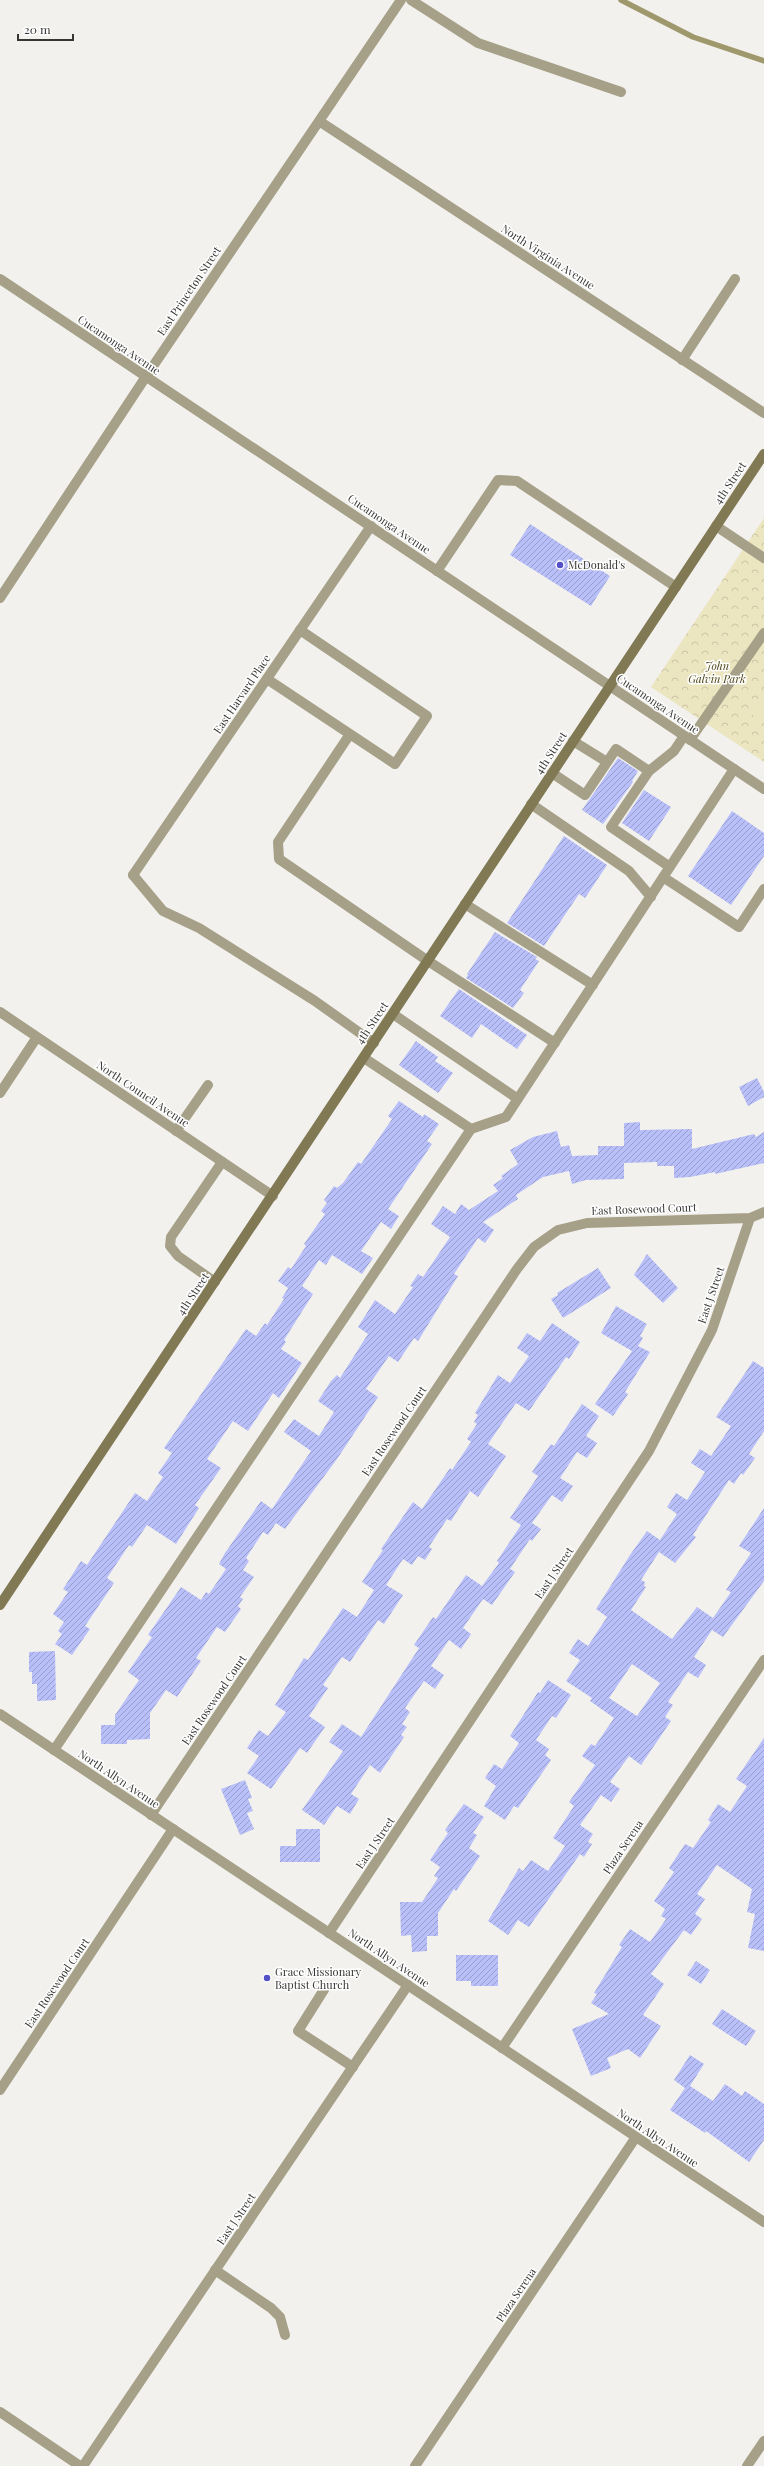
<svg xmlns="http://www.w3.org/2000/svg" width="764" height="2466" font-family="'Playfair Display',serif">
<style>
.forest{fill:url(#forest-crowns)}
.pitch{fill:#ebe5c0}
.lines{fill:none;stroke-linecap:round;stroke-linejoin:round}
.stream{stroke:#a0986d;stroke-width:5.5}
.building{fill:url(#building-hatch);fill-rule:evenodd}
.service{stroke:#a5a087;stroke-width:10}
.minor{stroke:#a5a087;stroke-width:10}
.tertiary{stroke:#a5a087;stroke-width:10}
.secondary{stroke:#807954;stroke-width:10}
.poi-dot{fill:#5451c8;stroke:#fff;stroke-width:1.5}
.labels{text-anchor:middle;stroke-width:3;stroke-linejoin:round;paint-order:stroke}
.street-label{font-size:11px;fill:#363634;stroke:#fff}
.poi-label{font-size:11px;fill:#363634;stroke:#fff;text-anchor:start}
.park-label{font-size:11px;font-style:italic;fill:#4d4516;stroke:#fff}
</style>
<defs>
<pattern id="forest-crowns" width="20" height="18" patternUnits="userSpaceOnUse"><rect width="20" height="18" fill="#ebe5c0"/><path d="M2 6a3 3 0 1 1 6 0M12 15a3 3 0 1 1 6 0" fill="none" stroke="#cac5a6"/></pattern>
<pattern id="building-hatch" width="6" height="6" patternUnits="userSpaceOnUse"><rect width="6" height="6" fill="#b9c0f9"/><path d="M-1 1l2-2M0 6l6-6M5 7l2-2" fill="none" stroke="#979dca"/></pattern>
</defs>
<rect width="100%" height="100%" fill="#f2f1ed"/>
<path class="forest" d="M 764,518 L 764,762 L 651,687 Z"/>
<path class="pitch" d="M 764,691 L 764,722 L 750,713 Z"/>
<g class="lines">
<path class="stream" d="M 621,0 L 693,37 L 764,61"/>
</g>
<path class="building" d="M 530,524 L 610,576 L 591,606 L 510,555 Z
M 618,758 L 638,771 L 632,781 L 633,782 L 603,824 L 582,810 Z
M 644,790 L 671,807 L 649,841 L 622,823 Z
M 732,811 L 764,833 L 764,856 L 731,905 L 688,876 Z
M 564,836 L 607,865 L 585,898 L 579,894 L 544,946 L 507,923 Z
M 495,932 L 537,957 L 535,959 L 539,961 L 520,990 L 524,993 L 513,1008 L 466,978 L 468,975 L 467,974 Z
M 459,989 L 527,1035 L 517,1049 L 481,1024 L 472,1038 L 440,1016 Z
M 416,1041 L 438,1057 L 435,1061 L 453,1073 L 438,1093 L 399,1065 Z
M 757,1078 L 764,1092 L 764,1097 L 748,1106 L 739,1087 Z
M 399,1101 L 423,1117 L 424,1114 L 439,1124 L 427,1141 L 432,1144 L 388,1209 L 399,1216 L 391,1229 L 381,1222 L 361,1251 L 373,1258 L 362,1274 L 332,1255 L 326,1265 L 319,1260 L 302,1286 L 313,1294 L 284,1340 L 286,1342 L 281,1349 L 302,1363 L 289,1383 L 279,1398 L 273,1393 L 248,1431 L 233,1421 L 207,1459 L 221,1468 L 195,1505 L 199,1508 L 176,1544 L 147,1525 L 132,1547 L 129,1545 L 107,1578 L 114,1583 L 85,1626 L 90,1629 L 72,1655 L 55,1644 L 62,1634 L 58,1631 L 64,1622 L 53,1614 L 68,1592 L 63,1589 L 81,1561 L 87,1565 L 135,1493 L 147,1501 L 163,1477 L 158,1473 L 172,1453 L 164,1448 L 246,1329 L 256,1336 L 265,1323 L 267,1325 L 284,1299 L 282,1298 L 288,1288 L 278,1281 L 288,1267 L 291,1269 L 306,1246 L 304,1244 L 325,1214 L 321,1211 L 327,1203 L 324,1200 L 334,1186 L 337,1188 L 343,1183 L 358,1162 L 361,1164 L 392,1119 L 388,1116 Z
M 640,1122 L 640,1130 L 692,1129 L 692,1149 L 754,1134 L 756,1137 L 764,1132 L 764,1163 L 715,1174 L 715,1172 L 690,1177 L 674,1178 L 674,1166 L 657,1166 L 657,1162 L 624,1163 L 624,1179 L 586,1180 L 572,1184 L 569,1171 L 543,1177 L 516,1195 L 518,1199 L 483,1222 L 494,1230 L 485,1243 L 478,1238 L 454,1274 L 458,1276 L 418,1341 L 414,1338 L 398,1362 L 389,1356 L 366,1389 L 378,1397 L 337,1459 L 285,1529 L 276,1523 L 268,1535 L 263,1532 L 246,1558 L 249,1561 L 243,1570 L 254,1577 L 240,1597 L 243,1599 L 238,1606 L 241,1609 L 225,1632 L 217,1627 L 196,1658 L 201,1661 L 177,1697 L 166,1690 L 150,1713 L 150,1739 L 127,1740 L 127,1744 L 101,1744 L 101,1725 L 115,1725 L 115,1715 L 139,1680 L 128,1672 L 152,1637 L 148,1635 L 181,1587 L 201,1600 L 206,1592 L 209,1594 L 226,1569 L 219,1564 L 225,1553 L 261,1501 L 272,1509 L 311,1451 L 284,1432 L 294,1419 L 319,1436 L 334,1412 L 318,1401 L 331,1381 L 337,1375 L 340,1378 L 368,1334 L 358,1327 L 375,1300 L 395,1314 L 413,1287 L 410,1286 L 418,1274 L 423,1277 L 450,1237 L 431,1224 L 443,1206 L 455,1214 L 461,1204 L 469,1210 L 498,1191 L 493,1185 L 503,1178 L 501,1176 L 518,1164 L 510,1150 L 533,1137 L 557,1131 L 561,1147 L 569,1145 L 572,1156 L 598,1155 L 598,1146 L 624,1146 L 624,1123 Z
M 647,1254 L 678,1288 L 663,1303 L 634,1275 Z
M 598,1268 L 611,1288 L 563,1318 L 551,1299 L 558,1295 L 557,1293 Z
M 616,1306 L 647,1324 L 640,1336 L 643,1338 L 638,1346 L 650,1352 L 625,1392 L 628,1394 L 613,1416 L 595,1404 L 632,1351 L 601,1333 Z
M 552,1323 L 580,1342 L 569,1359 L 566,1357 L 529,1411 L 516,1403 L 488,1444 L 506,1456 L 478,1497 L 470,1491 L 451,1521 L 447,1519 L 429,1547 L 432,1549 L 425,1560 L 418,1556 L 412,1565 L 403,1559 L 386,1585 L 403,1595 L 384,1624 L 378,1620 L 350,1662 L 342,1657 L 323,1685 L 328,1688 L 309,1716 L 325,1727 L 307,1753 L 300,1748 L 271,1789 L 247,1773 L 259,1756 L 247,1748 L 259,1730 L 268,1736 L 286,1712 L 275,1705 L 304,1658 L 308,1660 L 343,1608 L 357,1617 L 374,1590 L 362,1582 L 383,1550 L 381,1549 L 413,1502 L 422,1509 L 450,1468 L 452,1470 L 471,1442 L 467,1439 L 477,1424 L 474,1422 L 478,1415 L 475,1413 L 498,1375 L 510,1383 L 529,1356 L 517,1348 L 527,1333 L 540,1341 Z
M 753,1361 L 764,1368 L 764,1431 L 749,1454 L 755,1458 L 743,1475 L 741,1473 L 734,1484 L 729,1480 L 693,1535 L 696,1537 L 675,1563 L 659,1552 L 641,1580 L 645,1582 L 644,1586 L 646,1587 L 631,1610 L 672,1639 L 697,1607 L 713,1618 L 731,1592 L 726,1590 L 751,1553 L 739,1546 L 764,1508 L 764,1581 L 723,1637 L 712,1630 L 694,1657 L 706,1665 L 698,1678 L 688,1672 L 668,1702 L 673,1705 L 665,1717 L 671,1721 L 641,1765 L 629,1756 L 610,1782 L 620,1789 L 611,1802 L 601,1795 L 580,1825 L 593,1834 L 588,1842 L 592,1844 L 584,1857 L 580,1854 L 529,1927 L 518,1920 L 508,1935 L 488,1921 L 519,1868 L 523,1871 L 531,1860 L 548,1871 L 565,1846 L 553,1838 L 574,1806 L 569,1802 L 595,1765 L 582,1756 L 591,1744 L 595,1746 L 614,1718 L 590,1701 L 592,1698 L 566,1681 L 580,1660 L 569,1653 L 578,1639 L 588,1646 L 607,1617 L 596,1609 L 630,1555 L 647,1531 L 660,1540 L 677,1514 L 667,1507 L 676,1493 L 687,1500 L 705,1472 L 691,1463 L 700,1449 L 711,1456 L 731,1426 L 716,1417 ZM 632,1664 L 660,1683 L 637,1716 L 609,1698 Z
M 582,1404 L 599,1416 L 586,1436 L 597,1443 L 587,1458 L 577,1452 L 560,1478 L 573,1486 L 562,1502 L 552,1495 L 532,1523 L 541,1529 L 532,1541 L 530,1539 L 510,1569 L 515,1572 L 492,1605 L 483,1599 L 463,1628 L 471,1634 L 461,1649 L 449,1640 L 431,1666 L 444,1675 L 435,1689 L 424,1681 L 405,1708 L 410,1712 L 402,1724 L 407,1727 L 401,1735 L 404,1737 L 380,1773 L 370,1765 L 351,1794 L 359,1799 L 350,1814 L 337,1806 L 324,1825 L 302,1810 L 343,1751 L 329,1742 L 342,1724 L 361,1737 L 419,1648 L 414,1645 L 433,1617 L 436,1619 L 466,1575 L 482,1586 L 499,1563 L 497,1561 L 521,1525 L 510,1518 L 538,1476 L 532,1472 L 551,1444 L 554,1446 Z
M 55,1651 L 56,1700 L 37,1701 L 37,1684 L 32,1684 L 32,1672 L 29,1672 L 29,1652 Z
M 548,1680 L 571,1695 L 556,1718 L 552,1716 L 536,1740 L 549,1749 L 545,1755 L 551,1760 L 518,1808 L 514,1806 L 505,1820 L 484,1806 L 496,1786 L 485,1778 L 494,1764 L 502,1769 L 519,1743 L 510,1736 L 538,1692 L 540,1693 Z
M 764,1738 L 764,1951 L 748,1948 L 755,1914 L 747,1912 L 752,1889 L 717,1865 L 697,1894 L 705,1899 L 695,1914 L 702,1919 L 691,1935 L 684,1930 L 651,1974 L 664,1984 L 643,2015 L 661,2026 L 640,2058 L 628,2049 L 607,2058 L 611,2068 L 591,2076 L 572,2029 L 609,2014 L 591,2003 L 597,1994 L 594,1993 L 622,1947 L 619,1945 L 630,1929 L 650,1942 L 666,1919 L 661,1916 L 665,1909 L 654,1901 L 674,1872 L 669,1868 L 685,1844 L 693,1848 L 711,1822 L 708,1820 L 718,1804 L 730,1812 L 747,1786 L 736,1779 Z
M 245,1780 L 252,1798 L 248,1799 L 253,1811 L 247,1813 L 254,1829 L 240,1835 L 221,1789 Z
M 464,1804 L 484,1817 L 473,1833 L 477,1835 L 469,1848 L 480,1856 L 456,1891 L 454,1889 L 438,1913 L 438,1936 L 427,1936 L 427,1951 L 412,1952 L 411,1935 L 401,1936 L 400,1902 L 422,1902 L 438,1878 L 434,1876 L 440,1867 L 430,1860 L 448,1833 L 445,1830 Z
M 296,1829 L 320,1829 L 320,1862 L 280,1862 L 280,1846 L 296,1846 Z
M 456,1955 L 498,1955 L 498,1986 L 471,1986 L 471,1981 L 456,1981 Z
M 696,1961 L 710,1970 L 701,1984 L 687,1975 Z
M 722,2009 L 756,2031 L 746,2046 L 712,2024 Z
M 690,2055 L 704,2064 L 690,2086 L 713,2101 L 725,2084 L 742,2096 L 745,2091 L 764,2104 L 764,2140 L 749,2162 L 706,2131 L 705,2133 L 670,2110 L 685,2088 L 674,2080 Z"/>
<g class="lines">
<path class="service" d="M 411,0 L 478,43 L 621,92
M 682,360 L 735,279
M 716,526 L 764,558
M 437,571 L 498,480 L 517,481 L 676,587
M 267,679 L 395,764 L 427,716 L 300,630
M 350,734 L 278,842 L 279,859 L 428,961 L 555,1043
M 690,740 L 764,633
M 573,741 L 607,762
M 552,773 L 585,795 L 616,749 L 649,771
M 531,804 L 629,871 L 651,897
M 670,867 L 611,827 L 649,771 L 674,751 L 684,736
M 133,875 L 163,911 L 199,928 L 315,1001 L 374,1043
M 663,877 L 739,927 L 764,889
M 465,904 L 593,985
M 393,1014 L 518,1099
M 364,1058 L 471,1129 L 506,1117 L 734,769
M 176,1131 L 208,1085
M 215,1282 L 178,1256 L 170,1246 L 171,1237 L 222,1162
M 54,1750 L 471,1129
M 325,1988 L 298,2031 L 353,2067
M 215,2270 L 271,2308 L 280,2317 L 285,2335"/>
<path class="minor" d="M 319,121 L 764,413
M 0,598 L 145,378 L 401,0
M 133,875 L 371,526
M 0,1012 L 273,1196
M 0,1093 L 37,1037
M 151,1815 L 517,1269 L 534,1247 L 558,1230 L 587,1223 L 750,1218
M 329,1933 L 649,1451 L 712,1330 L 750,1218 L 764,1212
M 502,2048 L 764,1660
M 0,2090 L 173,1829
M 83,2466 L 408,1985
M 415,2466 L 636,2137
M 747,2466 L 764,2441"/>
<path class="tertiary" d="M 0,279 L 764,789
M 0,1714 L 764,2222
M 0,2412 L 80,2466"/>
<path class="secondary" d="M 0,1605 L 764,454"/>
</g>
<g class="poi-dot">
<circle cx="560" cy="565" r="4"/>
<circle cx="267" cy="1978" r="4"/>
</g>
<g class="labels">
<g class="street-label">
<text transform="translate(548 257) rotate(33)" y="4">North Virginia Avenue</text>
<text transform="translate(189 291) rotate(-56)" y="4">East Princeton Street</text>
<text transform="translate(119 345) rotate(34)" y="4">Cucamonga Avenue</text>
<text transform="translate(730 483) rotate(-56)" y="4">4th Street</text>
<text transform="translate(389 524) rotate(34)" y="4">Cucamonga Avenue</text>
<text transform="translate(242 694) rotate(-56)" y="4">East Harvard Place</text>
<text transform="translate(658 704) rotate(34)" y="4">Cucamonga Avenue</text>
<text transform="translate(551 753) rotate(-57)" y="4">4th Street</text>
<text transform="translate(372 1023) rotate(-56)" y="4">4th Street</text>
<text transform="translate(143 1094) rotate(34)" y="4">North Council Avenue</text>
<text transform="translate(644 1209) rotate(-2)" y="4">East Rosewood Court</text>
<text transform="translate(193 1294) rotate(-56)" y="4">4th Street</text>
<text transform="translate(711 1295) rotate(-71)" y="4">East J Street</text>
<text transform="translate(394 1431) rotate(-56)" y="4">East Rosewood Court</text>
<text transform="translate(554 1573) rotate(-56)" y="4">East J Street</text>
<text transform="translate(214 1700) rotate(-56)" y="4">East Rosewood Court</text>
<text transform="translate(119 1779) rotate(34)" y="4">North Allyn Avenue</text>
<text transform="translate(375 1843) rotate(-56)" y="4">East J Street</text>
<text transform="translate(623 1847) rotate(-56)" y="4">Plaza Serena</text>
<text transform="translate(389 1958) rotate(34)" y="4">North Allyn Avenue</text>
<text transform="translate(57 1983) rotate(-56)" y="4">East Rosewood Court</text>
<text transform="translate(658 2138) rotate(34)" y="4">North Allyn Avenue</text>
<text transform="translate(236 2219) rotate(-56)" y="4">East J Street</text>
<text transform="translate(516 2295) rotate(-56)" y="4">Plaza Serena</text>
</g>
<g class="poi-label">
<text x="568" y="569">McDonald's</text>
<text x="275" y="1976">Grace Missionary<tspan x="275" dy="13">Baptist Church</tspan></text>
</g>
<g class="park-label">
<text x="717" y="670">John<tspan x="717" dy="13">Galvin Park</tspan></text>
</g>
</g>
<path d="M18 34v6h55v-6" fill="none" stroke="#363634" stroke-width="2"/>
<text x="24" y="34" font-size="12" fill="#363634" stroke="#ffffff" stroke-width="3" paint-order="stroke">20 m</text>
</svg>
